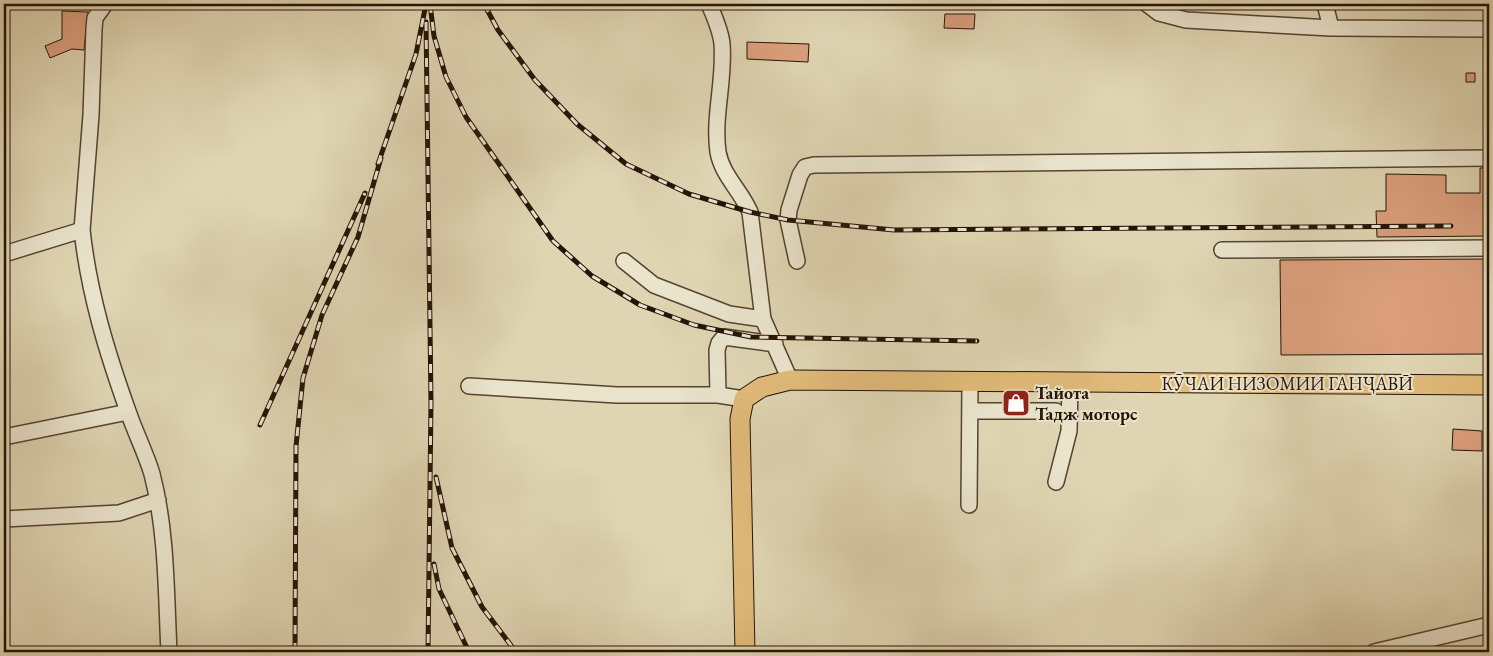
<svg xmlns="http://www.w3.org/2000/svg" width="1493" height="656" font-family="'EB Garamond',serif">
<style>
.building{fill:#db9f7c;stroke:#261306}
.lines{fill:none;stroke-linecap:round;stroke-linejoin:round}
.minor-casing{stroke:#544431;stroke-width:18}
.major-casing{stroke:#261306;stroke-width:21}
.minor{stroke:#eae4cd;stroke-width:15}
.major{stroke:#e0ba79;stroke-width:19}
.rail-casing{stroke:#261306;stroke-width:5}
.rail{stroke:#eae4cd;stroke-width:3;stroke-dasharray:9;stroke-linecap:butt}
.labels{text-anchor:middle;stroke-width:4;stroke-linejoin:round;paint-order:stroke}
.street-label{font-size:18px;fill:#261306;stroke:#eae4cd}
.poi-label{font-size:18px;font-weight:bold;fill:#261306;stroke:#eae4cd;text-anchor:start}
</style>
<rect width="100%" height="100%" fill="#dfd5b2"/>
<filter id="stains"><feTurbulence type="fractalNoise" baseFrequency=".004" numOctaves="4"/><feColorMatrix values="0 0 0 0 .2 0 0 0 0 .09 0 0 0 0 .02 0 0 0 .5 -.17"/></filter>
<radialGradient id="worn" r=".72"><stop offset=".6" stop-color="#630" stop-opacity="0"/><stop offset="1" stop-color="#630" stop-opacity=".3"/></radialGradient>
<path class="building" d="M 62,11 L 88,12 L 84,50 L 72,49 L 50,58 L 45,46 L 62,39 Z
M 945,14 L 975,14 L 974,29 L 944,28 Z
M 747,42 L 809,44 L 808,62 L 747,59 Z
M 1466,73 L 1475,73 L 1475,82 L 1466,82 Z
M 1480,168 L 1489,168 L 1489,236 L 1377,237 L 1376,211 L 1386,211 L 1386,174 L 1446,175 L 1446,193 L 1480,193 Z
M 1489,259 L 1489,354 L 1281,355 L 1280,260 Z
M 1453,429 L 1482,431 L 1482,451 L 1452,450 Z"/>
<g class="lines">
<defs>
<path id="minor" d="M 709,4 C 714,16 721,31 722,44 C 725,80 713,116 718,152 C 722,175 741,191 750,212 L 763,319 L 790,380
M 1147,4 L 1159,13 L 1186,20 L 1331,28 L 1489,29
M 1325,4 L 1331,28
M 82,230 L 91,115 L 94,29 L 95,18 L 105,4
M 1222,250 L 1489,248
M 4,254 L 82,230 C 89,294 107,353 129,414 C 136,434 146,454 152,474 C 167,532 166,593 169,652
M 624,261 L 654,285 L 729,314 L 763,319
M 797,261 L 788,220 L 789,210 L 800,175 L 805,167 L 814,165 L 1489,158
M 469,386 L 617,395 L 718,395 L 744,399
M 718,395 L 717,350 L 719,343 L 724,337 L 775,344
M 970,411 L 1056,411
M 4,437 L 128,412
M 1056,482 L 1069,431 L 1070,382
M 969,505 L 970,382
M 4,519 L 119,513 L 158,500
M 1374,652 L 1489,625"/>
<path id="major" d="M 745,652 L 740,419 L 744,399 L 762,387 L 790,380 L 1489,385"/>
</defs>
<use href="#minor" class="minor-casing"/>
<use href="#major" class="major-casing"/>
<use href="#minor" class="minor"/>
<use href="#major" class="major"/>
<defs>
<path id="rail" d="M 430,4 L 434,36 L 446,77 L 466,117 L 553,241 L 592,276 L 640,305 L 694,325 L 751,337 L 977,341
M 484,4 L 498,30 L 535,80 L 577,124 L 626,164 L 689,194 L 750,212 L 788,220 L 894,230 L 1451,226
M 426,22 L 431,402 L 428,652
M 378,164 L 416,54 L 426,4
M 260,425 L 365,193
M 436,477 L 452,548 L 482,607 L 516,652
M 434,564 L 439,589 L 469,652
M 295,652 L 296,446 L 303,378 L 322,315 L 358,237 L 381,158"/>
</defs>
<use href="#rail" class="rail-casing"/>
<use href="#rail" class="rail"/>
</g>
<defs>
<symbol id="shop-square" viewBox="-11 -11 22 22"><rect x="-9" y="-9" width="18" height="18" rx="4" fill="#8f2418" stroke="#eae4cd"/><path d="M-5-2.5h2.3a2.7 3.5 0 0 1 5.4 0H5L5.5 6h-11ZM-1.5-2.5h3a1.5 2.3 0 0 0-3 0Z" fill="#fff"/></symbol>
</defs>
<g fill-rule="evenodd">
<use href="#shop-square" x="1000" y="387" width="32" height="32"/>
</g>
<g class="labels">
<g class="street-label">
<text x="1287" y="390">КӮЧАИ НИЗОМИИ ГАНҶАВӢ</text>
</g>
<g class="poi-label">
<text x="1035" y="399">Тайота<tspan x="1035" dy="21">Тадж моторс</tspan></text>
</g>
</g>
<rect width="1493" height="656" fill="none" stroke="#dfd5b2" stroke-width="20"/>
<rect x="5" y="5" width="1483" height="646" fill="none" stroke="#261306" stroke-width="2.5"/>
<rect x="10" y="10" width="1473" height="636" fill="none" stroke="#261306"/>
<rect width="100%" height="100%" filter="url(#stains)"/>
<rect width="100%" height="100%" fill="url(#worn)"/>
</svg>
